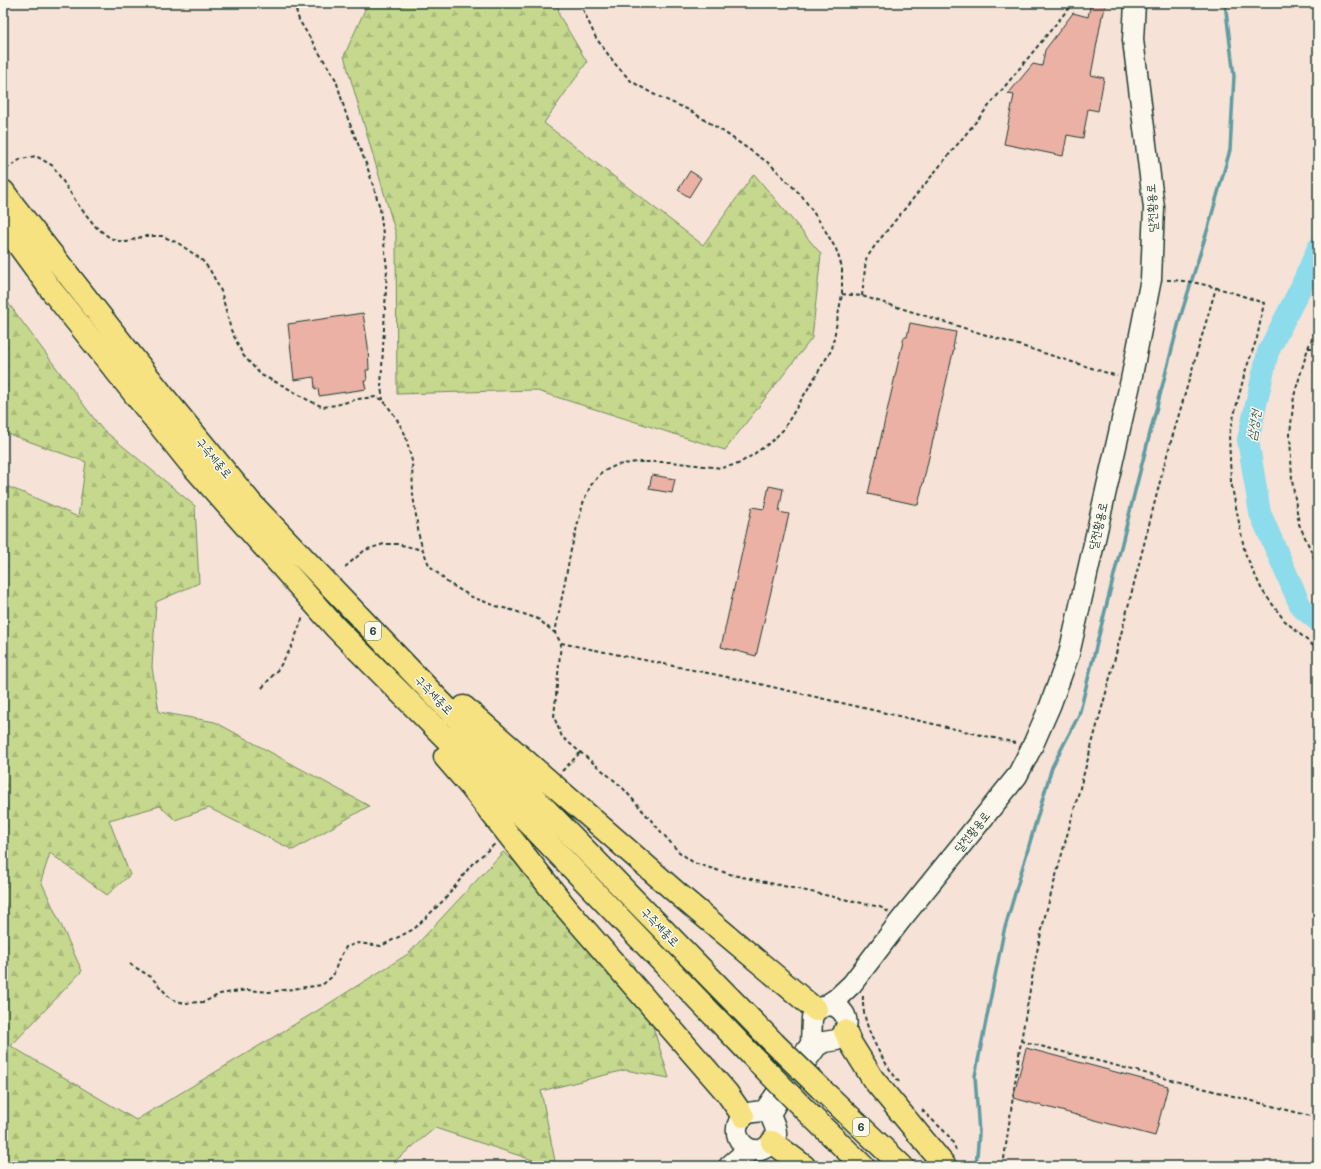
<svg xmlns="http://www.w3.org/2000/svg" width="1321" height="1169" font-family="Mali,'Poor Story',sans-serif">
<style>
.forest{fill:url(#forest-firs);stroke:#728a60}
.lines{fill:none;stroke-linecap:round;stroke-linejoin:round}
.stream{stroke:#619ca2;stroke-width:3.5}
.river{stroke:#8ddceb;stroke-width:22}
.building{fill:#ebb1a4;stroke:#1f3d34}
.secondary-casing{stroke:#1f3d34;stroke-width:23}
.trunk-casing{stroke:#1f3d34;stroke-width:25}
.path{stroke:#1f3d34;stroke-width:2;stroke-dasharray:4 3;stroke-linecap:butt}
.secondary{stroke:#fbf7ec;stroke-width:20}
.trunk{stroke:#f7e281;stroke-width:22}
.trunk-bridge-casing{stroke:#1f3d34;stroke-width:25;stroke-linecap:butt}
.trunk-bridge{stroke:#f7e281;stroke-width:22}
.labels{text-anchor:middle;stroke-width:3;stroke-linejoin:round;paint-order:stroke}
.shield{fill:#fbf7ec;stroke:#61756b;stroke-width:1}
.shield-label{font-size:11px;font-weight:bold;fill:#1f3d34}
.street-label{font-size:12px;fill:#1f3d34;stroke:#fbf7ec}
.water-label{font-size:13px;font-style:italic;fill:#355d59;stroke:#fbf7ec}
</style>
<defs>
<pattern id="forest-firs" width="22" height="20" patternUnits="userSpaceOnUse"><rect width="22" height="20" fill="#c5d88d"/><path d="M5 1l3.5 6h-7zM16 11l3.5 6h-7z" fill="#a9ba7a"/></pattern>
</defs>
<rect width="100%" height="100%" fill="#f6e2d6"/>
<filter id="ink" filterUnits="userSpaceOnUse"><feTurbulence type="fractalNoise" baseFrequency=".025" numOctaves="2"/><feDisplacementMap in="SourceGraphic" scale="8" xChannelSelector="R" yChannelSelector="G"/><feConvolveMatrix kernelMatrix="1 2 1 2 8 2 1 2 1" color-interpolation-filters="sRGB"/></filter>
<g filter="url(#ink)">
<path class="forest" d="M 368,3 L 558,3 L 559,15 L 587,62 L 544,123 L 703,245 L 754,174 L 821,254 L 812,338 L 725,450 L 534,390 L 397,394 L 396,234 L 344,56 Z
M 3,296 L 101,428 L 195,506 L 199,583 L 156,602 L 152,667 L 159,712 L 215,722 L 369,806 L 293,850 L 209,808 L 175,820 L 160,806 L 109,820 L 130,875 L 107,895 L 50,853 L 41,881 L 82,971 L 11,1046 L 136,1120 L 325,1006 L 408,954 L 503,852 L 633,963 L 669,1078 L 625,1070 L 541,1091 L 556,1166 L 551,1166 L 435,1128 L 389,1166 L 3,1166 L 3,485 L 24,493 L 78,517 L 86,462 L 3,432 Z"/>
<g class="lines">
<path class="stream" d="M 976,1166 L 979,1134 L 975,1076 L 1004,931 L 1052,767 L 1079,715 L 1137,483 L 1180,318 L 1208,228 L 1230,150 L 1234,76 L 1225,3"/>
<path class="river" d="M 1318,248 L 1301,287 L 1268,352 L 1248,440 L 1260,513 L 1301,607 L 1318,621"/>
</g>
<path class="building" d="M 1091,3 L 1106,3 L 1103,16 L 1102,16 L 1091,75 L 1104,78 L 1098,111 L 1088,109 L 1083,138 L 1067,135 L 1063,156 L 1004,144 L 1014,95 L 1008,94 L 1033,64 L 1042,66 L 1045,50 L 1073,13 L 1088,17 Z
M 690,171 L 701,178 L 689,197 L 678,190 Z
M 363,313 L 368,346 L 369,370 L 366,370 L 367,381 L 364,381 L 366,389 L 319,396 L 318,388 L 315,389 L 314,377 L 294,380 L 288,324 Z
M 910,323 L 956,332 L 953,348 L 954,348 L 918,505 L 868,494 L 904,337 L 907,337 Z
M 652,475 L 675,479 L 672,493 L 649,489 Z
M 769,486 L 783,489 L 779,512 L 789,514 L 756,656 L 721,647 L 752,507 L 764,509 Z
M 1026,1048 L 1168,1086 L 1155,1136 L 1013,1098 Z"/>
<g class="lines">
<defs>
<path id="secondary" d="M 832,1005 C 850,1012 851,1029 837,1040 L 824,1042 L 817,1046 L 781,1095 L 770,1114 C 772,1121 777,1127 776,1135 C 775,1139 772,1143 769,1145 C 750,1163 724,1132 744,1116 C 750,1110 758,1113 765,1110 L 811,1044 L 812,1018 L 816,1010 L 825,1006 Z
M 825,1006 L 836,999 L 852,984 L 900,921 L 1017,776 L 1032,747 L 1050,706 L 1069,654 L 1131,380 L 1151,279 L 1154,208 L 1133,40 L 1135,3
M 729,1166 L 742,1155 L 755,1150"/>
<path id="trunk" d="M 3,191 L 14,206 L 165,398 L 251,503 L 436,697 L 774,1043
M 3,224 L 52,291 L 189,462 L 336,628 L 498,791 L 758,1062
M 464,707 L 685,900 L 816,1010
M 445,757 L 471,787 L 567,909 L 727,1093 L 743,1116
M 845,1031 L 850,1042 L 873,1079 L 945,1166
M 820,1088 L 902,1166
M 805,1110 L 863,1166
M 772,1142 L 804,1166"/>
</defs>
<use href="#secondary" class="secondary-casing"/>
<use href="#trunk" class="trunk-casing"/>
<path class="path" d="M 297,3 L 296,10 L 299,20 L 336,80 L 346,114 L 367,166 L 380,208 L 387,269 L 381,387 L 383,400
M 580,3 L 596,38 L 616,65 L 631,81 L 653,94 L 689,110 L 721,130 L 770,164 L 802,196 L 822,225 L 836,249 L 842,267 L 842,294 L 832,349 L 783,430 L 771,442 L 751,456 L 738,464 L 721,468 L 671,462 L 636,462 L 617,465 L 602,472 L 591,485 L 584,500 L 571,550 L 555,633 L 561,643 L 554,717 L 562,737 L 621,786 L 678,851 L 694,863 L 733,875 L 880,907 L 889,912
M 581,7 L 585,3
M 6,169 L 21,159 L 36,156 L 53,166 L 79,206 L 96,227 L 110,238 L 119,241 L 127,242 L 144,236 L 162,236 L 178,243 L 201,259 L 210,270 L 221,291 L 231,330 L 243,355 L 261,375 L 284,386 L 306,399 L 323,407 L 336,405 L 358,399 L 375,397 L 383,400 L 395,416 L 405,434 L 412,461 L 413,495 L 419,536 L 423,550 L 429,565 L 448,583 L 472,597 L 496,606 L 515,611 L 538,619 L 555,633
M 1167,280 C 1200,280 1233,293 1264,303 L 1257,338 L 1245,372 L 1229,435 L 1231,482 L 1245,553 L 1262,590 L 1284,620 L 1318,650
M 842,294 L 862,296 L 1117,376
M 862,296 L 866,259 L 876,244 L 1073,3
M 1318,325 L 1308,348 L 1294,396 L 1290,434 L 1292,480 L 1299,524 L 1318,566
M 1308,348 L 1318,348
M 345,567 L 365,550 L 384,544 L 398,544 L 422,550
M 561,643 L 742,680 L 1016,743
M 262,688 L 279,668 L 291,648 L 303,617
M 562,771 L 580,753
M 130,964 L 151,977 L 171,999 L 184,1003 L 204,1002 L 220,994 L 247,990 L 269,992 L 322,985 L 333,976 L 339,959 L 346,947 L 358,943 L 381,946 L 414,929 L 446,898 L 472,864 L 495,844
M 863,996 C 861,1025 882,1060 899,1082
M 1021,1041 L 1318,1118
M 922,1110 C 934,1123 952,1134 956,1151
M 1003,1166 L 1021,1041 L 1036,956 L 1045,916 L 1107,689 L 1165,462 L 1216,288"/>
<use href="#secondary" class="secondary"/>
<use href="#trunk" class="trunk"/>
<defs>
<path id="trunk-bridge" d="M 774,1043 L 820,1088
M 758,1062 L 805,1110"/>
</defs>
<use href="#trunk-bridge" class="trunk-bridge-casing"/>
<use href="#trunk-bridge" class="trunk-bridge"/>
</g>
</g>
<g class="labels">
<g class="shield">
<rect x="365" y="622" width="16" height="18" rx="3"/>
<rect x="853" y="1118" width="16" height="18" rx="3"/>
</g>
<g class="shield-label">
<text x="373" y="635">6</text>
<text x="861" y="1131">6</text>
</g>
<g class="street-label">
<text transform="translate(1152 208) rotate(-93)" y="4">달전황용로</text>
<text transform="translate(214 458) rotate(50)" y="4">구즉세종로</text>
<text transform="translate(1098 526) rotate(-77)" y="4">달전황용로</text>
<text transform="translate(434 695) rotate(46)" y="4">구즉세종로</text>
<text transform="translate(972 832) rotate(-51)" y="4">달전황용로</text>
<text transform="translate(660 927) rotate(46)" y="4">구즉세종로</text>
</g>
<g class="water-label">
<text transform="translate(1253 425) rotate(-80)" y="5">삼성천</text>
</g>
</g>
<rect width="1321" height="1169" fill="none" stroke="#fbf7ec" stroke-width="16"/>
<rect x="8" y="8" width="1305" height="1153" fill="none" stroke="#1f3d34" stroke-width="1.5" filter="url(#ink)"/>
</svg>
